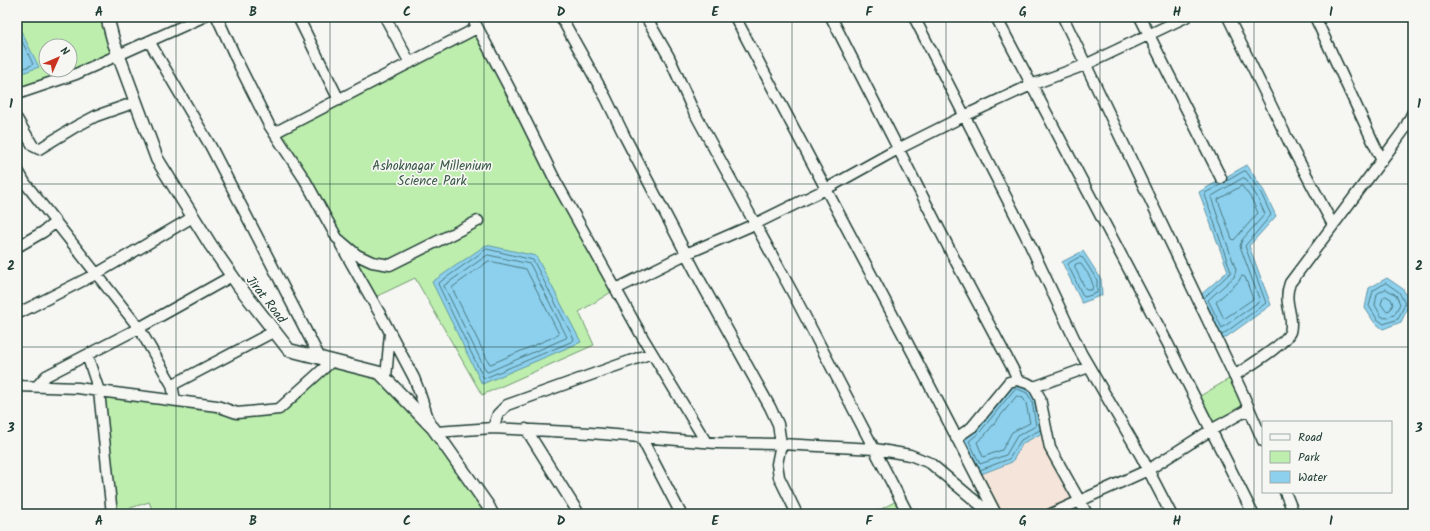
<svg xmlns="http://www.w3.org/2000/svg" width="1430" height="531" font-family="Kalam,sans-serif">
<style>
.built{fill:#f4e4da}
.green{fill:#bdeead;stroke:#6e9670;fill-rule:evenodd}
.water{fill:#8cd0ee;stroke:#6095a4}
.lines{fill:none;stroke-linecap:round;stroke-linejoin:round}
.shore{stroke:#4b787e;stroke-width:1}
.minor-casing{stroke:#1f3d34;stroke-width:13}
.major-casing{stroke:#1f3d34;stroke-width:15}
.minor{stroke:#f6f6f2;stroke-width:10}
.major{stroke:#f6f6f2;stroke-width:12}
.grid{fill:none;stroke:#1f3d34;stroke-width:1;stroke-opacity:0.55}
.labels{text-anchor:middle;stroke-width:3.5;stroke-linejoin:round;paint-order:stroke}
.park-label{font-size:13px;fill:#375846;stroke:#f6f6f2}
.street-label{font-size:13px;fill:#1f3d34;stroke:#f6f6f2}
.neatline{fill:none;stroke:#1f3d34;stroke-width:1.5}
.grid-label{font-size:13px;text-anchor:middle;font-weight:bold;fill:#1f3d34}
</style>
<rect width="100%" height="100%" fill="#f6f6f2"/>
<filter id="ink" filterUnits="userSpaceOnUse"><feTurbulence type="fractalNoise" baseFrequency=".025" numOctaves="2"/><feDisplacementMap in="SourceGraphic" scale="8" xChannelSelector="R" yChannelSelector="G"/><feConvolveMatrix kernelMatrix="1 2 1 2 8 2 1 2 1" color-interpolation-filters="sRGB"/></filter>
<g filter="url(#ink)">
<path class="built" d="M 1047,431 L 1079,501 L 1051,514 L 996,514 L 976,476 L 1012,462 L 1023,443 Z"/>
<path class="green" d="M 17,17 L 107,17 L 118,54 L 17,94 ZM 46,46 L 70,46 L 70,70 L 46,70 Z
M 477,28 L 616,289 L 579,312 L 594,345 L 482,395 L 415,278 L 371,299 L 275,133 Z
M 332,361 L 380,373 L 430,425 L 491,514 L 154,514 L 149,502 L 112,514 L 99,391 L 238,413 L 279,409 Z
M 1234,376 L 1249,409 L 1211,430 L 1195,399 Z
M 900,499 L 908,514 L 872,514 Z"/>
<path class="water" d="M 21,31 L 39,67 L 17,75 L 17,33 Z
M 1247,165 L 1264,191 L 1276,216 L 1249,246 L 1271,305 L 1218,343 L 1197,298 L 1228,271 L 1199,192 Z
M 486,245 L 536,256 L 581,342 L 482,384 L 432,282 Z
M 1083,251 L 1101,279 L 1102,295 L 1082,303 L 1062,262 Z
M 1387,278 L 1403,289 L 1410,303 L 1401,322 L 1383,329 L 1374,322 L 1365,308 L 1369,288 Z
M 1009,382 L 1034,387 L 1047,431 L 1023,443 L 1012,462 L 976,476 L 956,438 Z"/>
<g class="lines">
<path class="shore" d="M 17,36 L 20,37 L 33,64 L 32,65 L 17,71
M 1243,178 L 1245,178 L 1256,195 L 1265,214 L 1242,240 L 1240,246 L 1260,301 L 1222,328 L 1208,300 L 1234,277 L 1236,270 L 1211,197 Z
M 1242,186 L 1251,198 L 1258,213 L 1234,240 L 1232,239 L 1218,200 Z
M 487,249 L 533,260 L 574,339 L 573,341 L 485,378 L 483,377 L 438,284 Z
M 488,255 L 530,264 L 567,337 L 566,338 L 488,372 L 486,371 L 444,286 Z
M 1080,257 L 1083,258 L 1097,280 L 1097,293 L 1085,297 L 1083,296 L 1068,265 L 1069,263 Z
M 489,261 L 526,269 L 559,334 L 558,335 L 491,364 L 489,363 L 452,288 Z
M 1079,263 L 1081,264 C 1086,272 1095,280 1092,290 L 1086,290 L 1075,268 L 1075,265 Z
M 1242,276 L 1245,277 L 1253,299 L 1224,319 L 1216,302 L 1238,282 Z
M 1386,283 L 1399,292 L 1405,304 L 1398,319 L 1384,324 L 1377,319 L 1369,306 L 1373,291 Z
M 1386,289 L 1396,295 L 1400,304 L 1394,315 L 1385,318 L 1381,316 L 1375,305 L 1377,294 Z
M 1386,296 L 1391,299 L 1393,304 L 1390,310 L 1386,311 L 1381,304 L 1383,298 Z
M 1204,298 L 1231,272 L 1205,195 L 1205,193 L 1222,184
M 1222,335 L 1266,303 L 1245,246 L 1271,215 L 1261,193 L 1246,171 L 1244,171 L 1225,182
M 1018,389 L 1027,393 L 1032,401 L 1036,426 L 1017,436 L 1006,455 L 980,464 L 969,441 L 979,433 L 1014,390 Z
M 1017,396 L 1023,398 L 1026,403 L 1030,423 L 1012,432 L 1002,450 L 983,457 L 977,442 L 984,436 Z
M 980,470 L 1009,459 L 1021,440 L 1040,430"/>
<defs>
<path id="minor" d="M 217,17 L 240,67 L 269,125 L 305,180 L 337,238 L 357,255 L 372,262 L 390,265 L 478,221
M 298,17 L 339,100
M 385,17 L 410,63
M 472,17 L 514,97 L 555,180 L 643,338 L 706,442
M 561,17 L 606,98 L 625,137 L 702,284 L 770,407 L 778,424 L 781,444 L 777,464 L 779,477 L 797,514
M 646,17 L 669,57 L 692,108 L 797,301 L 908,514
M 735,17 L 917,361 L 996,514
M 831,17 L 955,260 L 1015,373 L 1017,380
M 914,17 L 1025,234 L 1081,353 L 1141,456 L 1171,514
M 996,17 L 1168,344 L 1253,514
M 1063,17 L 1242,392 L 1263,441
M 1140,17 L 1221,178
M 1228,17 L 1292,148 L 1333,225
M 1315,17 L 1382,161
M 149,41 L 211,147 L 320,358
M 17,94 L 76,74 L 203,17
M 17,119 L 33,146 L 39,149 L 75,127 L 96,116 L 136,102
M 274,133 L 477,28
M 17,169 L 25,183 L 139,328 L 172,385 L 175,400
M 341,245 L 384,321 L 414,378 L 419,391 L 430,424
M 17,247 L 43,232 L 56,222
M 616,289 L 686,254 L 755,224 L 826,189 L 898,149 L 964,116 L 1031,85 L 1085,65 L 1186,17
M 17,314 L 96,274 L 193,217
M 87,355 L 99,391 L 112,514
M 1234,376 C 1247,367 1285,345 1290,332 C 1291,329 1291,325 1291,322 C 1290,307 1284,299 1290,283 L 1390,149 L 1404,130 L 1413,112
M 386,378 L 390,333
M 172,385 L 275,331
M 17,386 L 78,388 L 99,391 L 217,406 L 237,413 L 279,409 L 332,361
M 37,386 L 46,376 L 139,328 L 232,276
M 1034,387 L 1089,367
M 493,428 L 498,414 L 507,405 L 652,353
M 526,429 L 579,514
M 436,432 L 493,428 L 590,433 L 716,443 L 781,444 L 875,449 L 910,455 L 930,463 L 991,514
M 641,437 L 681,514
M 956,438 L 972,427 L 1009,382 L 1017,380 L 1027,383 L 1034,387 L 1040,398 L 1050,448 L 1087,514
M 1285,492 L 1294,514
M 1051,514 L 1148,470 L 1211,430 L 1249,409"/>
<path id="major" d="M 107,17 L 114,43 L 157,159 L 210,244 L 239,286 L 289,350 L 380,373 L 433,428 L 488,506 L 492,514"/>
</defs>
<use href="#minor" class="minor-casing"/>
<use href="#major" class="major-casing"/>
<use href="#minor" class="minor"/>
<use href="#major" class="major"/>
</g>
</g>
<path class="grid" d="M 176,17 L 176,514M 330,17 L 330,514M 484,17 L 484,514M 638,17 L 638,514M 792,17 L 792,514M 946,17 L 946,514M 1100,17 L 1100,514M 1254,17 L 1254,514M 17,184 L 1413,184M 17,347 L 1413,347"/>
<g class="labels">
<g class="park-label">
<text x="432" y="170">Ashoknagar Millenium<tspan x="432" dy="15">Science Park</tspan></text>
</g>
<g class="street-label">
<text transform="translate(267 299) rotate(52)" y="5">Jirat Road</text>
</g>
</g>
<rect width="1430" height="531" fill="none" stroke="#f6f6f2" stroke-width="44"/>
<rect x="1262" y="421" width="130" height="72" fill="#f6f6f2" stroke="#a0aca6"/>
<rect x="1270" y="434" width="20" height="6" fill="#f6f6f2" stroke="#a0aca6"/>
<text x="1298" y="441" font-size="12" fill="#1f3d34">Road</text>
<rect x="1270" y="451" width="20" height="12" fill="#bdeead" stroke="#a0aca6"/>
<text x="1298" y="461" font-size="12" fill="#1f3d34">Park</text>
<rect x="1270" y="471" width="20" height="12" fill="#8cd0ee" stroke="#a0aca6"/>
<text x="1298" y="481" font-size="12" fill="#1f3d34">Water</text>
<g transform="translate(58 58) rotate(45)"><circle r="19" fill="#f6f6f2" stroke="#a0aca6"/>
<path d="M0-3L7 15L0 10L-7 15Z" fill="#c8321e"/>
<text y="-6" font-size="11" font-weight="bold" text-anchor="middle" fill="#1f3d34">N</text>
</g>
<rect x="22" y="22" width="1386" height="487" class="neatline"/>
<g class="grid-label">
<text x="99" y="16">A</text>
<text x="253" y="16">B</text>
<text x="407" y="16">C</text>
<text x="561" y="16">D</text>
<text x="715" y="16">E</text>
<text x="869" y="16">F</text>
<text x="1023" y="16">G</text>
<text x="1177" y="16">H</text>
<text x="1331" y="16">I</text>
<text x="11" y="108">1</text>
<text x="1419" y="108">1</text>
<text x="11" y="270">2</text>
<text x="1419" y="270">2</text>
<text x="11" y="432">3</text>
<text x="1419" y="432">3</text>
<text x="99" y="525">A</text>
<text x="253" y="525">B</text>
<text x="407" y="525">C</text>
<text x="561" y="525">D</text>
<text x="715" y="525">E</text>
<text x="869" y="525">F</text>
<text x="1023" y="525">G</text>
<text x="1177" y="525">H</text>
<text x="1331" y="525">I</text>
</g>
</svg>
